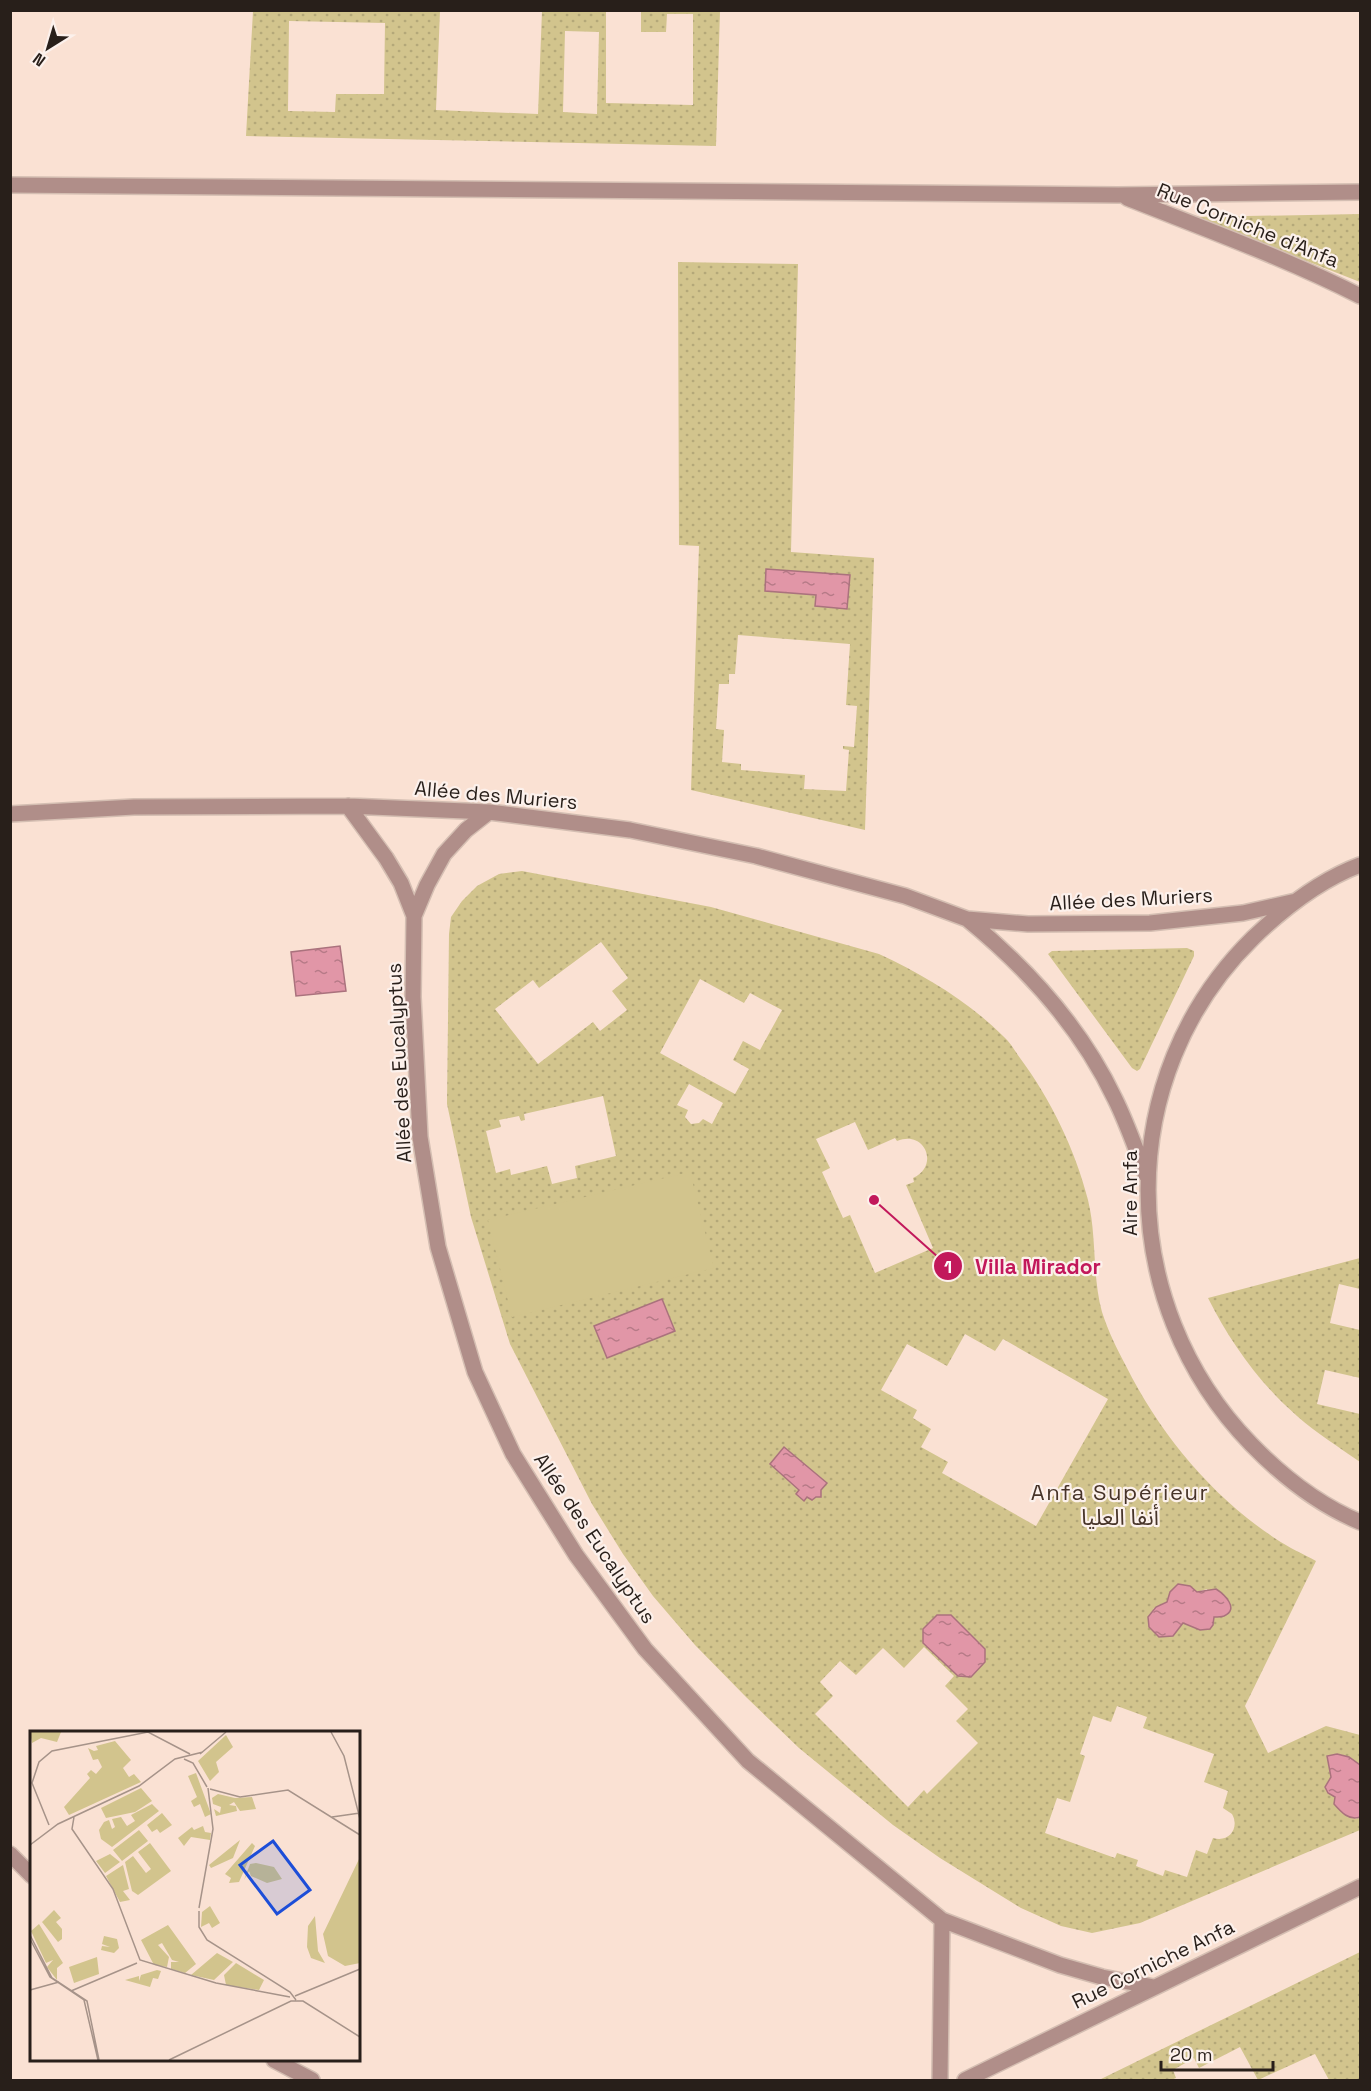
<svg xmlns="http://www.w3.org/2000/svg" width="1371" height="2091" font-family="'Space Grotesk','Noto Sans Arabic',sans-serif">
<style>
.grass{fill:url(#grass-dots);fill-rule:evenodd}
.pitch{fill:#d2c48d}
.water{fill:url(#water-ripples);stroke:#aa727d;stroke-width:1.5}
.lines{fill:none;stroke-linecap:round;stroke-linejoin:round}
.minor-casing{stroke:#d4beb2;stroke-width:18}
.minor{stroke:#b08e89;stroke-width:15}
.labels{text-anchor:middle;stroke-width:4.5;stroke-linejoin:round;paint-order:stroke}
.street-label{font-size:20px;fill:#281f1a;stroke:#fcf1ec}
.quarter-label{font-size:22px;letter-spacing:1.5px;fill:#473429;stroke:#fcf1ec}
.inset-road{fill:none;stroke:#a69389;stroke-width:1.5}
.view{fill:#1d4ed8;fill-opacity:0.15;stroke:#1d4ed8;stroke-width:3}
.inset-edge{fill:none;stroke:#281f1a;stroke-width:3}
.leader{fill:none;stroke:#c2185b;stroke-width:2}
.callout-dot{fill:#c2185b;stroke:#fcf1ec;stroke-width:2}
.mark-label{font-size:18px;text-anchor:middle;font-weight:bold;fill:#fff}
.callout-label{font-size:21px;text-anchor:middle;font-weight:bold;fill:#c2185b;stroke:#fcf1ec;stroke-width:4.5;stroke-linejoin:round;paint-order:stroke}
</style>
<defs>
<pattern id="grass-dots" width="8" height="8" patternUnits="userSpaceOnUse" patternTransform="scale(1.5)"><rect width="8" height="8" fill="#d2c48d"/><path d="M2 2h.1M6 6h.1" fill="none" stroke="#b4a879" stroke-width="1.8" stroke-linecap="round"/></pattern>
<pattern id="water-ripples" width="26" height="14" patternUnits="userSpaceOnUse" patternTransform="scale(1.5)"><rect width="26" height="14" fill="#e196a7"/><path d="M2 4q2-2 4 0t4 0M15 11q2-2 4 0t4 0" fill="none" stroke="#b67a87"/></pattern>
</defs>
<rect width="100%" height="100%" fill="#fae1d3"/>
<path class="grass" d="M 253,11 L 440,11 L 436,110 L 538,114 L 542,11 L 606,11 L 606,103 L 693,105 L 693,14 L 667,14 L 666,32 L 641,32 L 641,11 L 624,11 L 720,11 L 716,146 L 246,136 ZM 289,21 L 385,23 L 384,94 L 336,94 L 335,112 L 288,111 ZM 565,31 L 599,32 L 597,114 L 563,112 Z
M 1360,214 L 1360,282 L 1195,217 Z
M 678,262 L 798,264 L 791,552 L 874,558 L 865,830 L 691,790 L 699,546 L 679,545 ZM 738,635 L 850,644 L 846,705 L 857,706 L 854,747 L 843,746 L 843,749 L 849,750 L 846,791 L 804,789 L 805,775 L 741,770 L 741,764 L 722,762 L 724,730 L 716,729 L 719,684 L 729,684 L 729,674 L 735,674 Z
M 522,871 L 711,907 L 879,954 C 924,975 968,1001 1003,1036 C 1010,1042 1015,1051 1020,1058 C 1051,1100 1075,1149 1088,1200 C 1097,1237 1092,1276 1102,1312 C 1108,1331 1117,1349 1126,1366 C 1160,1434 1212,1497 1276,1539 C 1288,1547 1303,1554 1316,1561 L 1245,1706 L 1268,1753 L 1326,1726 L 1360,1735 L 1360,1765 L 1349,1757 L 1328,1782 L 1330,1794 L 1335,1797 L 1335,1800 L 1356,1819 L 1360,1817 L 1360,1830 L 1140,1923 L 1092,1933 L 1061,1926 L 1021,1908 L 940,1858 L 893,1825 L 799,1748 L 746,1697 L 695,1645 L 653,1596 L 623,1554 L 592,1504 L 510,1344 L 471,1217 L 447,1104 L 449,934 L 451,917 L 462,901 L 477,886 L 499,874 ZM 601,942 L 628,978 L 612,991 L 627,1010 L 600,1031 L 593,1022 L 538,1064 L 495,1009 L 533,980 L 539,988 ZM 700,979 L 744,1003 L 750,993 L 782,1010 L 760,1050 L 743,1041 L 733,1060 L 749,1069 L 735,1094 L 660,1053 ZM 689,1084 L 723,1103 L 712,1124 L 703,1119 L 699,1123 L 691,1124 L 685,1117 L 688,1110 L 677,1105 ZM 603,1096 L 616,1156 L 575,1166 L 577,1178 L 552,1184 L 547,1166 L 511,1175 L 510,1169 L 496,1173 L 486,1131 L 501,1127 L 499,1120 L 519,1116 L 521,1121 L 525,1120 L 524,1114 ZM 855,1122 L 868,1150 L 895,1138 L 897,1141 C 925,1129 940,1166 913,1178 L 914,1182 L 906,1185 L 933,1248 L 875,1273 L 850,1215 L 843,1218 L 822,1172 L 830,1168 L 816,1139 ZM 965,1334 L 995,1351 L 1003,1339 L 1108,1399 L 1036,1526 L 942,1473 L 948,1462 L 921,1447 L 931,1429 L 913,1418 L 917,1410 L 881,1390 L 907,1344 L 947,1366 ZM 1207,1589 L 1217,1616 L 1214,1617 L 1213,1625 L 1210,1629 L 1200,1630 L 1185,1623 L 1180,1624 L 1179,1628 L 1153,1609 L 1167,1602 L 1168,1599 L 1193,1590 L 1197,1592 ZM 924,1647 L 954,1676 L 945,1686 L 968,1709 L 956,1721 L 978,1743 L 927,1794 L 924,1790 L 908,1807 L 815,1714 L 833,1696 L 820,1682 L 840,1661 L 856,1675 L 883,1648 L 904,1668 ZM 1117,1706 L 1147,1717 L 1143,1728 L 1214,1754 L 1204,1782 L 1228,1791 L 1223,1808 L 1232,1814 C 1240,1828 1229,1843 1213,1838 L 1207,1854 L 1196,1850 L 1187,1877 L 1165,1870 L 1163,1876 L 1136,1866 L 1138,1860 L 1117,1853 L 1115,1858 L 1045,1833 L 1057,1798 L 1070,1802 L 1085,1756 L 1080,1754 L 1093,1716 L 1111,1722 Z
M 1187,948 L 1194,951 L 1194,956 L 1140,1069 L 1137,1071 L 1132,1068 L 1048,954 L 1052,951 Z
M 1360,1258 L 1360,1289 L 1339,1284 L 1330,1323 L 1360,1330 L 1360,1378 L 1325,1370 L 1317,1404 L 1360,1414 L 1360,1462 C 1339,1447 1316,1433 1297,1416 C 1260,1384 1230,1342 1208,1298 Z
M 1360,1952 L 1360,2080 L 1329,2080 L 1315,2054 L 1258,2080 L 1240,2047 L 1199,2068 L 1194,2058 L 1173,2070 L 1176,2078 L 1171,2080 L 1099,2080 Z"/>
<path class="pitch" d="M 690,1172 L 714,1268 L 512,1317 L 488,1220 Z"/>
<path class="water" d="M 766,569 L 850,575 L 847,609 L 815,606 L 816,595 L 765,591 Z
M 340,946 L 346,991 L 296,996 L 291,952 Z
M 662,1299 L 675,1331 L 607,1358 L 594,1326 Z
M 784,1447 L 827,1483 L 821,1490 L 821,1497 L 816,1497 L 812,1500 L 807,1497 L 804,1501 L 796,1494 L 799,1490 L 770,1464 Z
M 1178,1584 L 1190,1586 L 1197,1592 L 1216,1589 C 1224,1594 1240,1609 1224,1616 C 1221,1617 1217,1617 1214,1617 L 1213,1625 L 1210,1629 L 1200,1630 L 1183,1623 L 1173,1636 L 1159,1637 L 1149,1627 L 1148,1617 L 1156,1607 L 1167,1602 L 1170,1592 Z
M 937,1615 L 951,1615 L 985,1649 L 985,1662 L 971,1677 L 958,1676 L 923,1643 L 923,1629 Z
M 1337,1754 L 1349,1757 L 1360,1765 L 1360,1817 C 1349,1821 1341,1812 1334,1804 L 1335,1797 L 1328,1793 L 1325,1787 L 1331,1777 L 1327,1756 Z"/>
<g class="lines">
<defs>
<path id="minor" d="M 10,185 L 1118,195 L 1360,192
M 1127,198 C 1205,229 1285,258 1360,296
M 348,806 L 386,858 L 401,883 L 414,916
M 489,812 L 466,830 L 444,854 L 427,885 L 414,916 L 413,997 L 420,1137 L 438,1247 L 475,1372 L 513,1454 L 576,1555 L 645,1649 L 748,1761 L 942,1920 L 940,2080
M 10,814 L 134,807 L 348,806 L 489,812 L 630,830 L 756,856 L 834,877 L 905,896 L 967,919 L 1028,924 L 1150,923 L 1243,913 L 1296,901
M 1360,865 C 1320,880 1284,908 1253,938 C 1112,1076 1115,1304 1251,1444 C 1282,1476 1319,1505 1360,1522
M 967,919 C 1027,968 1081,1027 1115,1099 C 1127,1123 1136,1150 1146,1175
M 10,1854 L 32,1876
M 942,1920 L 1060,1965 L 1102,1977 L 1154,1987
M 274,2060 L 312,2080
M 965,2080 L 1360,1887"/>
</defs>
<use href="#minor" class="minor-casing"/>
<use href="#minor" class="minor"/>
</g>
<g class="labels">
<g class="street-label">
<text transform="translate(1248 225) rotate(22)" y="7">Rue Corniche d'Anfa</text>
<text transform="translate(496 795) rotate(5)" y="7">Allée des Muriers</text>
<text transform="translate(1131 899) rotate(-3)" y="7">Allée des Muriers</text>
<text transform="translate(399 1063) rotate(-93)" y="7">Allée des Eucalyptus</text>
<text transform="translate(1130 1193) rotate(-90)" y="7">Aire Anfa</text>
<text transform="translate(595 1538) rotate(56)" y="7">Allée des Eucalyptus</text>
<text transform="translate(1153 1964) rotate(-26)" y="7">Rue Corniche Anfa</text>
</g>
<g class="quarter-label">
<text x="1120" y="1500">Anfa Supérieur<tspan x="1120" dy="25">أنفا العليا</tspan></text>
</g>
</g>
<g transform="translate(30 1731)">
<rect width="330" height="330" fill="#fae1d3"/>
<path d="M 196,4 L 203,16 L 186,31 L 189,41 L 180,50 L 168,30 ZM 85,10 L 101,29 L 93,37 L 99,46 L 104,43 L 111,51 L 39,84 L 34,76 L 60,47 L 57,43 L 61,39 L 66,43 L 72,36 L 68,28 L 63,29 L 58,17 L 64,20 L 68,19 L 66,15 ZM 166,42 L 181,83 L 175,86 L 170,73 L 164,76 L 161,70 L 167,66 L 158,45 ZM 111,57 L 122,70 L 105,81 L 76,87 L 71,77 ZM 188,63 L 205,67 L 222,66 L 226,78 L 210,80 L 204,71 L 199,74 L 206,75 L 207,80 L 186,85 L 184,78 L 190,82 L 191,76 L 183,73 L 182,67 ZM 122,73 L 129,80 L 82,116 L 71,108 L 69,99 L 74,91 L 79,89 L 82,98 L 85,96 L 82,88 L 91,86 L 97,95 L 105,90 L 101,84 ZM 132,82 L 142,94 L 130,102 L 127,98 L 122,101 L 117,94 ZM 173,95 L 175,101 L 181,102 L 180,109 L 161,106 L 154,115 L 148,107 L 162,96 L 164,99 ZM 109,99 L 118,110 L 92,130 L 83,119 ZM 210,109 L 203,127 L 181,137 L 179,134 ZM 120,112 L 141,140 L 108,164 L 102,160 L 95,131 L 103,125 L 116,142 L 121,138 L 108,121 ZM 222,112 L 225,115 L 209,151 L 199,152 L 201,147 L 195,143 ZM 80,123 L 90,131 L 75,142 L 66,130 ZM 226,132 L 244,136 L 252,148 L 237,152 L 221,145 L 219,140 L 214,149 L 220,133 ZM 93,134 L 99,158 L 93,160 L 100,169 L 90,171 L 76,145 ZM 180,175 L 190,192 L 182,197 L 179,192 L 171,196 L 172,181 ZM 24,179 L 31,187 L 26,191 L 32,198 L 32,208 L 28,211 L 12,191 ZM 285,185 L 288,220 L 295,232 L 281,227 L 277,216 L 278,195 ZM 9,193 L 33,232 L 27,237 L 27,249 L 17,236 L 23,229 L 16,232 L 1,200 ZM 138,194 L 166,233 L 155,242 L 141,238 L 141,231 L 149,231 L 142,229 L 132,212 L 128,214 L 139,226 L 137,236 L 124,234 L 111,209 ZM 74,205 L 87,208 L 89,217 L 84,222 L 71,219 L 72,215 L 80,216 L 72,213 ZM 187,222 L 203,231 L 184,249 L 161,244 ZM 67,226 L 69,243 L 44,252 L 39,236 ZM 206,232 L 234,249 L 229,259 L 196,254 L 194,244 ZM 127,239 L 131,240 L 128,248 L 123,247 L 120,256 L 95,249 L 109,245 L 109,250 L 111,244 Z" fill="#d2c48d"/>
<path d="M 0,1 L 31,1 L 27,11 L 11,7 L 2,12 ZM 330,126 L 330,232 L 315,235 L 298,225 L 293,203 Z" fill="#d2c48d"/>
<path class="inset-road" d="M 301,1 L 314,25 L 330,88M 170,23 L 196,1M 154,28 L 163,32 L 177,56M 180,58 L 210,66 L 258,59 L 330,104M 44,86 L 42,98 L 83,158 L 110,229 L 186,252 L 260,266M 302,86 L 330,82M 19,94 L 2,52 L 9,31 L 22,20 L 118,1 L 160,23M 0,114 L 28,93 L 109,55 L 145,28 L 173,21M 169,177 L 183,98 L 178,57M 169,180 L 169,196 L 177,209 L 260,261 L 266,269M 0,204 L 22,247 L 57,270 L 69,329M 0,208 L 20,246 L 54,269 L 68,329M 0,259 L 29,251M 41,260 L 107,232M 265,265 L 330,238M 139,329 L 261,270 L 273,270 L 330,306"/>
<path class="view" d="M 243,110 L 280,159 L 247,183 L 210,134 Z"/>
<rect width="330" height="330" class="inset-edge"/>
</g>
<path class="leader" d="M874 1200L948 1266"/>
<g class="callout-dot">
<circle cx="874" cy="1200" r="6"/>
<circle cx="948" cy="1266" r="15"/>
</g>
<g class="mark-label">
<text x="948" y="1273">1</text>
</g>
<g class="callout-label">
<text x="1038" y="1274">Villa Mirador</text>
</g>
<rect width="1371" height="2091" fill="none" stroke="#281f1a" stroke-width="24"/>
<g transform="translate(48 48) rotate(217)" stroke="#fcf1ec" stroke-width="4.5" paint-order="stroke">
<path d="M0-4.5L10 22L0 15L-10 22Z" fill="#281f1a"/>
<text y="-9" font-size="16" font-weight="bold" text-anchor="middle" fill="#281f1a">N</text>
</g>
<path d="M1161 2061v9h112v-9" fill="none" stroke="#281f1a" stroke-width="3"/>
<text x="1170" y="2061" font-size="18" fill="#281f1a" stroke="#fcf1ec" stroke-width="4.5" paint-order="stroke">20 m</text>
</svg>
